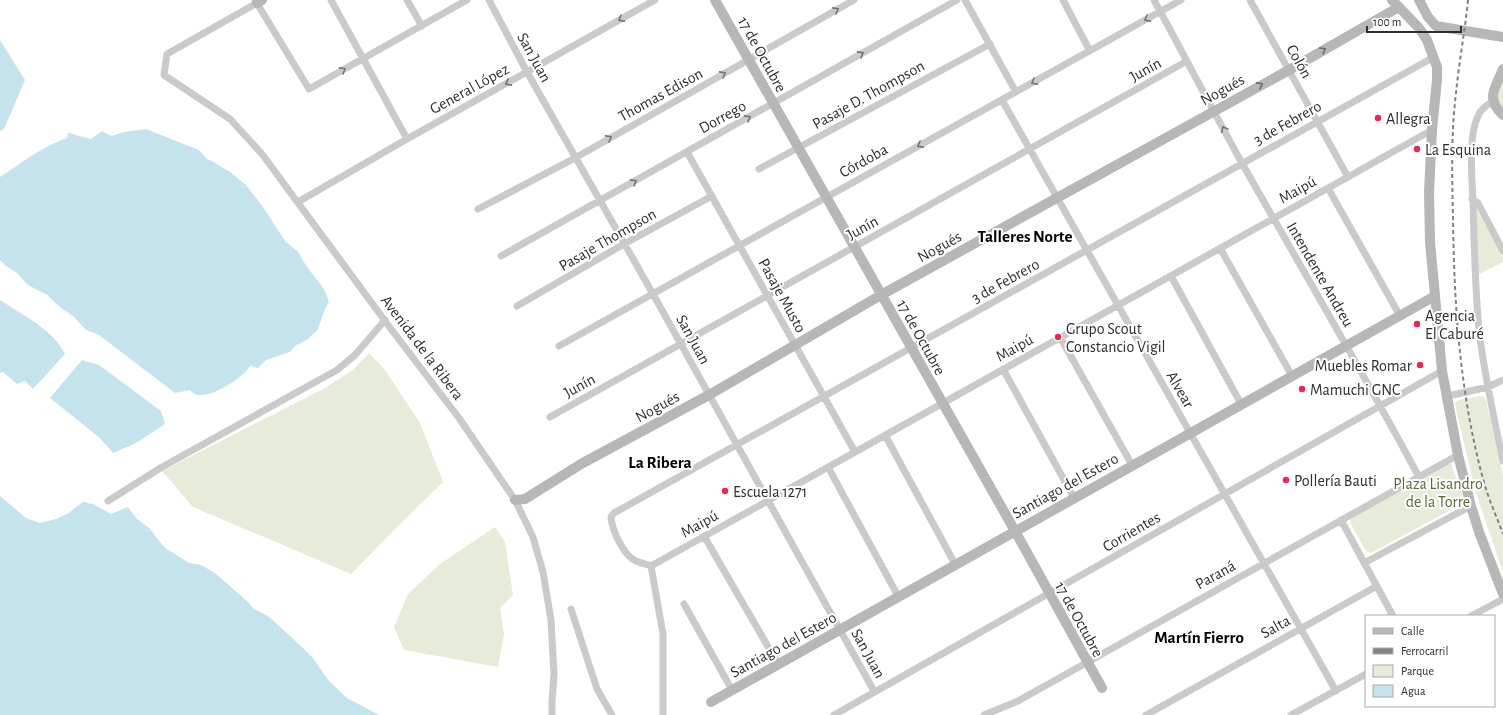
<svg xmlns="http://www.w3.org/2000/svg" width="1503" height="715" font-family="'Alegreya Sans',sans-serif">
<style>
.green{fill:#e6ebda}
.water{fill:#c5e3ec}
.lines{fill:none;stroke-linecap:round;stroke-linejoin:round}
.street{stroke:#cacaca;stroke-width:7}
.secondary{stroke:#b7b7b7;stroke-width:10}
.rail{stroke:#828282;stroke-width:2;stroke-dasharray:4 3;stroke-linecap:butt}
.oneway{stroke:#747474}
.oneway2{stroke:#6b6b6b}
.poi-dot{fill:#ec2756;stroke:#fff;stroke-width:1.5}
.labels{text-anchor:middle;stroke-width:4;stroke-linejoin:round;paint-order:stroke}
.street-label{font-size:16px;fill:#2d2d2d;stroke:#fff}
.poi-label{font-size:16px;fill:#2d2d2d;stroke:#fff;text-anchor:start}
.park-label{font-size:16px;fill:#586a39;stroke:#fff}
.neighbourhood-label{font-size:17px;font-weight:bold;fill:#000;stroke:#fff}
</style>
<rect width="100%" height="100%" fill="#fff"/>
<path class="green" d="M 1503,69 L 1503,115 L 1494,90 Z
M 1476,208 L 1503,257 L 1503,262 L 1477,275 Z
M 369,353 L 385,370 L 420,423 L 443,482 L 398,526 L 351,574 L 193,507 L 162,471 L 325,388 L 353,370 Z
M 1480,396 L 1485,397 L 1503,475 L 1503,572 L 1476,493 L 1457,414 L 1455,403 L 1459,400 Z
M 1447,464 L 1451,464 L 1464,499 L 1458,506 L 1371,553 L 1366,551 L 1352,526 L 1350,521 L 1353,517 Z
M 495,527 L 505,542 L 513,595 L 500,608 L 504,634 L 498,667 L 404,650 L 394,627 L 408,594 L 440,564 Z"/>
<path class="water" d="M 0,40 L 25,80 L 4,129 L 0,131 Z
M 146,129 L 199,150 L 207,159 L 212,161 L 230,172 L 246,185 L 263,207 L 285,241 L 298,252 L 307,267 L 324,289 L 329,302 L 324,311 L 318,329 L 308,339 L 295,346 L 290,352 L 266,360 L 258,368 L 250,366 C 243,378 213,397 198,395 C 195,395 192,392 190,390 L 175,393 L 99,335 L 86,330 L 73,316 L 61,308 L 47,295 L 28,285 L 17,273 L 6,266 L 0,260 L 0,177 C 21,163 43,146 67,138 L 68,133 L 91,139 L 102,131 L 111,136 L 124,132 Z
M 0,300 C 22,315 53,329 65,354 L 33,389 L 25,381 L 17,384 L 3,372 L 0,373 Z
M 82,360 L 99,365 L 161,411 L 165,424 L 136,443 L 113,453 L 100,438 L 50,398 Z
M 0,496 L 26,518 L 40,523 L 56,519 L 67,514 L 83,502 L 93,504 L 111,514 L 128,507 L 136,518 L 149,528 L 164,547 L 189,563 L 201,565 L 215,573 L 248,602 L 254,609 L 268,616 L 302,647 L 312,657 L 329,681 L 347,698 L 379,715 L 0,715 Z"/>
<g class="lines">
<path class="street" d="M 255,0 L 309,89 L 467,0
M 331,0 L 407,139
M 407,0 L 422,26
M 489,0 L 527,72 L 653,294 L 874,691
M 965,0 L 1016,92
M 1063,0 L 1090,51
M 1154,0 C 1184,55 1213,111 1243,165 C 1302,269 1363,372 1419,477
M 1250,0 L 1348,177
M 257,3 L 167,54 L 164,75 L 230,119 L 262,154 L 391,329 L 459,418 L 515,500 L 533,537 L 543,572 L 551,620 L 554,674 L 552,702 L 552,715
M 1002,100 L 1336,691
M 1493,102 C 1486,105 1481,109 1478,116 C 1468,136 1472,178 1473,200 C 1474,243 1475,287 1479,330 C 1484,374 1494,418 1503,461
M 687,152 L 855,452
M 759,169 L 990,44
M 1328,188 L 1400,316
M 1472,199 L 1478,203 L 1503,251
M 298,202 L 407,139 L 655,0
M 478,209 L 575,158 L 854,0
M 1220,248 L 1292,376
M 501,256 L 957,0
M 1171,276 L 1241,404
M 517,306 L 624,244 L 712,196
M 1060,337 L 1132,465
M 559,346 L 1181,0
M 1003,369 L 1074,498
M 1448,396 L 1488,387 L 1503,380
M 550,417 L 1187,61
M 885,435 L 955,564
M 828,467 L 898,596
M 108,501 L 162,467 L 337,370 L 355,355 L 385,320
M 1341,520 L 1393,616
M 704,536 L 778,664
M 1364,563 L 1471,506
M 651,566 C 646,564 640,563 636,561 C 623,555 612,530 611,517 L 614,513 L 1434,57
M 651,566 L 1432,130
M 651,566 L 663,634 L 663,715
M 684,604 L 732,690
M 571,609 L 597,689 L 612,715
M 1471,616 L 1503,599
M 834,715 L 1442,371
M 984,715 L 1018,701 L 1458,455
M 1146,715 L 1377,586
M 1291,715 L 1366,674"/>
<path class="secondary" d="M 715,0 L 1015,531 L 1102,688
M 1392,0 L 1419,28 L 1427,40 L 1437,67 L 1437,80 L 1432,130 L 1429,192 L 1430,242 L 1442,371 L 1458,455 L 1471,506 L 1479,532 L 1503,594
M 1419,0 L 1428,17 L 1436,26 L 1503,37
M 257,3 L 262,0
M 1503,69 C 1495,89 1485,98 1503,115
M 515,500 L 525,499 L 581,464 L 709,395 L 881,295 L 1289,70 L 1399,7
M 711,702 L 1435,296"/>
<path class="rail" d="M 1468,0 C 1465,31 1459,62 1456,93 C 1451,134 1452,175 1453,217 C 1454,307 1460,398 1485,486 C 1490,502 1497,518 1503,534"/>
</g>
<defs><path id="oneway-chevron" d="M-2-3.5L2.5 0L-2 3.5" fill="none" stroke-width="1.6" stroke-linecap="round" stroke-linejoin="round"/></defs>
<g class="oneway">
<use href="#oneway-chevron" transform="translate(836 10) rotate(-29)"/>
<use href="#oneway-chevron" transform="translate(621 19) rotate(151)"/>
<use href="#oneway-chevron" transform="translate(1147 19) rotate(151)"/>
<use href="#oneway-chevron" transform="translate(861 54) rotate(-29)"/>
<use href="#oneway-chevron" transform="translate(343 70) rotate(-29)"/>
<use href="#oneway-chevron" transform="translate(723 74) rotate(-29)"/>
<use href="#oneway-chevron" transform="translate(1034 82) rotate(151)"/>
<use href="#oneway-chevron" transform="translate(508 83) rotate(151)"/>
<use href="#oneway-chevron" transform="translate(748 118) rotate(-29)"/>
<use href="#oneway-chevron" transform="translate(1224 129) rotate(-118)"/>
<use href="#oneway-chevron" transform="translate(609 138) rotate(-29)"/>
<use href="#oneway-chevron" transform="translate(920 145) rotate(151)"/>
<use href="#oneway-chevron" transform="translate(634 182) rotate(-29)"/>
</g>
<g class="oneway2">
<use href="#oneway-chevron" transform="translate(1323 50) rotate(-30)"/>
<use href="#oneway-chevron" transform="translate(1260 85) rotate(-28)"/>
</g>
<g class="poi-dot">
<circle cx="1378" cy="118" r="4"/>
<circle cx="1417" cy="149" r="4"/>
<circle cx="1417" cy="324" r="4"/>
<circle cx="1058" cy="337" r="4"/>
<circle cx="1420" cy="365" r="4"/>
<circle cx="1302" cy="389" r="4"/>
<circle cx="1286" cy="480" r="4"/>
<circle cx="725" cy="491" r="4"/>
</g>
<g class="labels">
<g class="street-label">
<text transform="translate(763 54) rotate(61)" y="6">17 de Octubre</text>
<text transform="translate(535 57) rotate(61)" y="6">San Juan</text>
<text transform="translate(1300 61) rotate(61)" y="6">Colón</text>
<text transform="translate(1145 69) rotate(-29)" y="6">Junín</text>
<text transform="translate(469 88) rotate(-29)" y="6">General López</text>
<text transform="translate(1222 89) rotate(-29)" y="6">Nogués</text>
<text transform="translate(660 94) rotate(-29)" y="6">Thomas Edison</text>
<text transform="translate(868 94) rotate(-29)" y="6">Pasaje D. Thompson</text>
<text transform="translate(722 116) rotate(-29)" y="6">Dorrego</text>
<text transform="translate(1287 122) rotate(-29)" y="6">3 de Febrero</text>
<text transform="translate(863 160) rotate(-29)" y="6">Córdoba</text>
<text transform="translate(1297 189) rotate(-29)" y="6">Maipú</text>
<text transform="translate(862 227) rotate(-29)" y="6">Junín</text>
<text transform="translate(607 239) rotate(-30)" y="6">Pasaje Thompson</text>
<text transform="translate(939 246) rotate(-29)" y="6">Nogués</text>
<text transform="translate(1321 274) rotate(60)" y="6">Intendente Andreu</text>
<text transform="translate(1005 280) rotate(-29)" y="6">3 de Febrero</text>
<text transform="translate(783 295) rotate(61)" y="6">Pasaje Musto</text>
<text transform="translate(922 337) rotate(61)" y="6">17 de Octubre</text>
<text transform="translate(694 339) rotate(61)" y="6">San Juan</text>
<text transform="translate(423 347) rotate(53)" y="6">Avenida de la Ribera</text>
<text transform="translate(1014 347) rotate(-29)" y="6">Maipú</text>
<text transform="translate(579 385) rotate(-29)" y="6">Junín</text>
<text transform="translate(1181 389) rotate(60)" y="6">Alvear</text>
<text transform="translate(657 406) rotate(-29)" y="6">Nogués</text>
<text transform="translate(1065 485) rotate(-29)" y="6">Santiago del Estero</text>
<text transform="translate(699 523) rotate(-29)" y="6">Maipú</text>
<text transform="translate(1131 531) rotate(-30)" y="6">Corrientes</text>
<text transform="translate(1215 574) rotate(-29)" y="6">Paraná</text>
<text transform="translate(1080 619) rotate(61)" y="6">17 de Octubre</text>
<text transform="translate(1275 626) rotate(-29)" y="6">Salta</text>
<text transform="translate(783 644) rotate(-29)" y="6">Santiago del Estero</text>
<text transform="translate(869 653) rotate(61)" y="6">San Juan</text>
</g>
<g class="poi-label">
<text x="1386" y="124">Allegra</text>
<text x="1425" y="155">La Esquina</text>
<text x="1425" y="321">Agencia<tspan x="1425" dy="18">El Caburé</tspan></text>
<text x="1066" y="334">Grupo Scout<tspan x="1066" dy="18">Constancio Vigil</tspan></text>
<text x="1412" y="371" text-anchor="end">Muebles Romar</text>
<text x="1310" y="395">Mamuchi GNC</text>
<text x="1294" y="486">Pollería Bauti</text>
<text x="733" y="497">Escuela 1271</text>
</g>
<g class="park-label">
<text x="1438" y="489">Plaza Lisandro<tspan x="1438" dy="18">de la Torre</tspan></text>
</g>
<g class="neighbourhood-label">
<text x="1025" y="242">Talleres Norte</text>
<text x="660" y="468">La Ribera</text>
<text x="1199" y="643">Martín Fierro</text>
</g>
</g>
<rect x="1365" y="615" width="130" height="92" fill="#ffffff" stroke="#ababab"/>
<rect x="1373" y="628" width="20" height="6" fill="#b7b7b7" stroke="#ababab"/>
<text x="1401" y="635" font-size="12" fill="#2d2d2d">Calle</text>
<rect x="1373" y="648" width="20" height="6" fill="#828282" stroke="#ababab"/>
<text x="1401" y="655" font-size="12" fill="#2d2d2d">Ferrocarril</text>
<rect x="1373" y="665" width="20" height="12" fill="#e6ebda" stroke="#ababab"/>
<text x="1401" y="675" font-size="12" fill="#2d2d2d">Parque</text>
<rect x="1373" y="685" width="20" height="12" fill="#c5e3ec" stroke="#ababab"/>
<text x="1401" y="695" font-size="12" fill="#2d2d2d">Agua</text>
<path d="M1367 26v6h94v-6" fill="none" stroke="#2d2d2d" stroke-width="2"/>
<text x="1373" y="26" font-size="12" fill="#2d2d2d" stroke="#ffffff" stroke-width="3" paint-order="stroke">100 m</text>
</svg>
